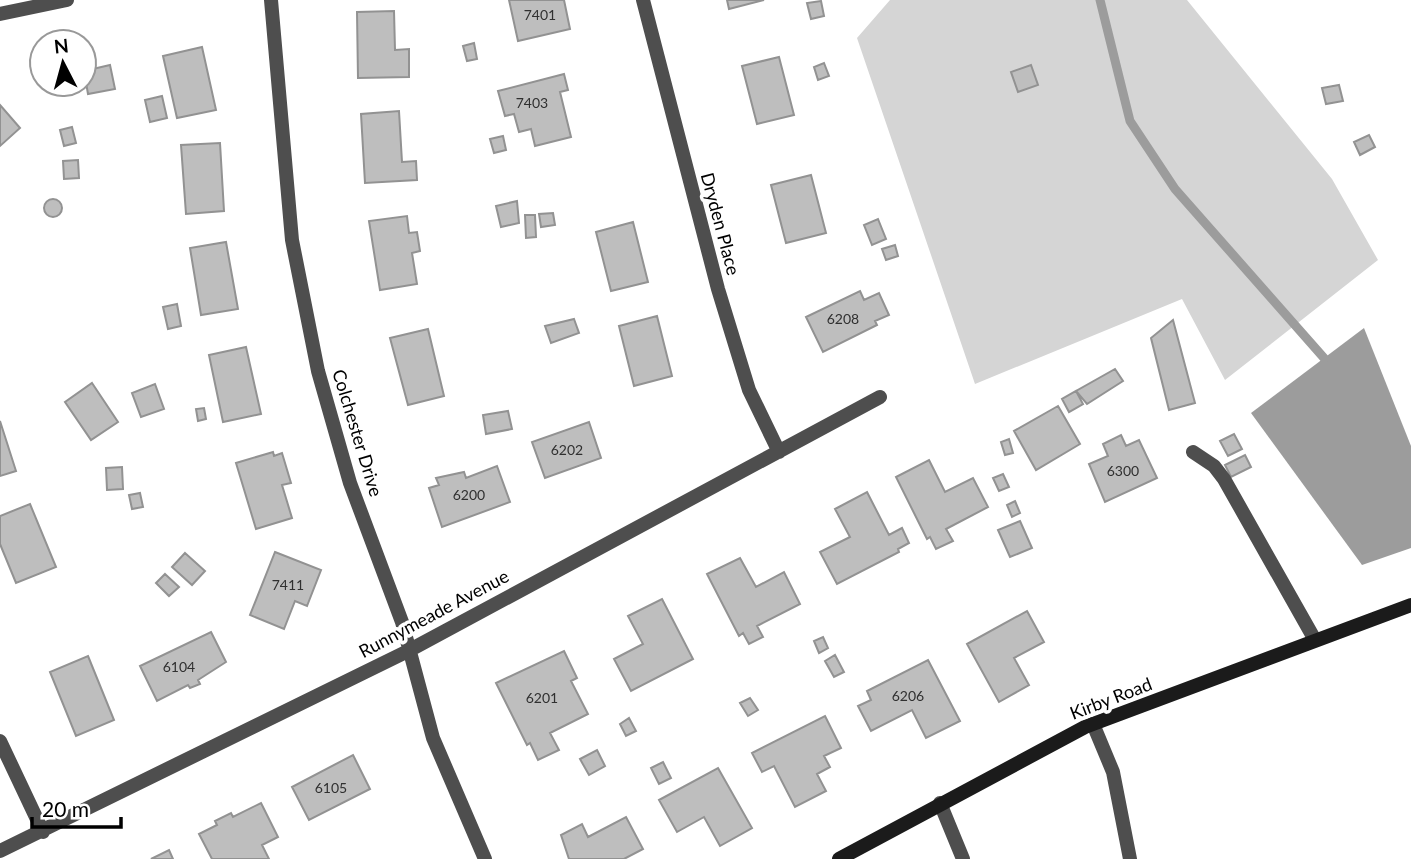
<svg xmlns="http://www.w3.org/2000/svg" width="1411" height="859" font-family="Lato,sans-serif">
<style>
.green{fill:#d5d5d5}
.water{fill:#9c9c9c}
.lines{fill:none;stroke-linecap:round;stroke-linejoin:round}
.stream{stroke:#9c9c9c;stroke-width:9}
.building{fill:#bebebe;stroke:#929292;stroke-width:2}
.service{stroke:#4e4e4e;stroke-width:14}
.minor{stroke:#4e4e4e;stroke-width:14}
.secondary{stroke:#1b1b1b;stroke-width:14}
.labels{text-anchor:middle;stroke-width:7;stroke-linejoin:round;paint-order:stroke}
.number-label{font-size:14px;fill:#303030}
.street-label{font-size:18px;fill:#000;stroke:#fff}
</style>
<rect width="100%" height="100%" fill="#fff"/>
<path class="green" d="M 890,0 L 1187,0 L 1332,179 L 1378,260 L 1225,380 L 1182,299 L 975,384 L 857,38 Z"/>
<path class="water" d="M 1364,328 L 1411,446 L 1411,548 L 1362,565 L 1251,413 Z"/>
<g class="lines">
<path class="stream" d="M 1100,0 L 1130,121 L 1175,189 L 1324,358"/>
</g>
<path class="building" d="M 509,0 L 564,0 L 570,29 L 518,41 Z
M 727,0 L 764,0 L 729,9 Z
M 821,1 L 824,16 L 811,19 L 807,3 Z
M 394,11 L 395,50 L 409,49 L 409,77 L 358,78 L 357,12 Z
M 474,43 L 477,59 L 467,61 L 463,46 Z
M 202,47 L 216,110 L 177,118 L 163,56 Z
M 779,57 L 794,115 L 757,124 L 742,66 Z
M 824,63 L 829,76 L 818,80 L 814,67 Z
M 110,65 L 115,89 L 88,94 L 84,71 Z
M 1031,65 L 1038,85 L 1018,92 L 1011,72 Z
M 564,74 L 568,90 L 560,92 L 571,137 L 535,146 L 531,129 L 519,132 L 514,114 L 505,116 L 498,91 Z
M 1339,85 L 1343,101 L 1326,104 L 1322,88 Z
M 162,96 L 167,118 L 150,122 L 145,100 Z
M 0,105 L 20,128 L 0,146 Z
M 399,111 L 402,162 L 416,161 L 417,180 L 365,183 L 361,114 Z
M 72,127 L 76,143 L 64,146 L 60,130 Z
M 1369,135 L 1375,147 L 1360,155 L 1354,142 Z
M 503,136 L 506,150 L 494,153 L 490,139 Z
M 220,143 L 224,211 L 186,214 L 181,145 Z
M 78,160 L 79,178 L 64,179 L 63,161 Z
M 811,175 L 826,233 L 786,243 L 771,185 Z
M44 208a9 9 0 1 1 18 0a9 9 0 1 1-18 0Z
M 517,201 L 519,223 L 501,227 L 496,206 Z
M 553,213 L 555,225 L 541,227 L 539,214 Z
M 525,215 L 535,215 L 536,237 L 526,238 Z
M 407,216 L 409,233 L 417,232 L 420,251 L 412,253 L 417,284 L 380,290 L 369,221 Z
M 878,219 L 886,239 L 872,245 L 864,225 Z
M 633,222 L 648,282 L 611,291 L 596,232 Z
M 226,242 L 238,309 L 201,315 L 190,248 Z
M 895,245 L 898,256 L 886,260 L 882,249 Z
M 860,291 L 864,300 L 879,293 L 889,315 L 875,321 L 877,325 L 823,352 L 806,317 Z
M 177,304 L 181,326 L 168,329 L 163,307 Z
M 657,316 L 672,376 L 634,386 L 619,326 Z
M 574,319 L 579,333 L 551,343 L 545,326 Z
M 1173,320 L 1195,403 L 1169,410 L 1151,338 Z
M 428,329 L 444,396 L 408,405 L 390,338 Z
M 246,347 L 261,414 L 223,422 L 209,355 Z
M 1115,369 L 1123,381 L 1087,404 L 1076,391 Z
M 92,383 L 118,422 L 91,440 L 65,402 Z
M 155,384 L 164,409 L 141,417 L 132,393 Z
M 1076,391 L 1083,404 L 1069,412 L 1062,399 Z
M 1058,406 L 1080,444 L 1036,470 L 1014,431 Z
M 204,408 L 206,419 L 198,421 L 196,409 Z
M 508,411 L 512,429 L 486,434 L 483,415 Z
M 0,421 L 16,471 L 0,476 Z
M 589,422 L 601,458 L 545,478 L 532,442 Z
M 1234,434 L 1242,449 L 1228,456 L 1220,441 Z
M 1121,435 L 1126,446 L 1139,440 L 1157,478 L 1105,502 L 1089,464 L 1108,456 L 1103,444 Z
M 1009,439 L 1013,453 L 1005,455 L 1001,442 Z
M 273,452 L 274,456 L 282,453 L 291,483 L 282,485 L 292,518 L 256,529 L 236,463 Z
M 1245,455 L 1251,467 L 1231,477 L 1225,465 Z
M 929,460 L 945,492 L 973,478 L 988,507 L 946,529 L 953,541 L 936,549 L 930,537 L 927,539 L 896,477 Z
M 497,466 L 510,502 L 442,527 L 429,488 L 439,485 L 436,478 L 464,472 L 466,478 Z
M 122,467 L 123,489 L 107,490 L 106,468 Z
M 1003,474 L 1009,487 L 999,491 L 993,478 Z
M 867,492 L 889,535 L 902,528 L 909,543 L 898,549 L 899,552 L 837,584 L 820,552 L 850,537 L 835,509 Z
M 140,493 L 143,507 L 132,509 L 129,495 Z
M 1015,501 L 1020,513 L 1012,517 L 1007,505 Z
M 30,504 L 56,567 L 16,583 L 0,544 L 0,516 Z
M 1020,521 L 1032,548 L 1010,557 L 998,530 Z
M 275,552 L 321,570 L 307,606 L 295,601 L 284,629 L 250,615 Z
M 185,553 L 205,571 L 192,585 L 172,567 Z
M 740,558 L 756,587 L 784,572 L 800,604 L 757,626 L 763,637 L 749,644 L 743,633 L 739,636 L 707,574 Z
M 165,574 L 179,587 L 169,596 L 156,583 Z
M 662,599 L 693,659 L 631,691 L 614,659 L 643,644 L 628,616 Z
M 1027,611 L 1044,642 L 1014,658 L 1029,685 L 999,702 L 967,644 Z
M 211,632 L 226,662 L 198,680 L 200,684 L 190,688 L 188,685 L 157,701 L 140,666 Z
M 823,637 L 828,648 L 819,653 L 814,641 Z
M 564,651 L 577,678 L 571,681 L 588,714 L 550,733 L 559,750 L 538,760 L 530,743 L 527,745 L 496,683 Z
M 835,655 L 844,672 L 834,677 L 825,661 Z
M 88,656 L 114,720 L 76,736 L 50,672 Z
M 928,660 L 960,721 L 926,738 L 912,710 L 871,731 L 858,706 L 871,700 L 867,691 Z
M 750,698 L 758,710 L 748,716 L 740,703 Z
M 825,716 L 841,748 L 824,756 L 830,767 L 817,774 L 826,791 L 795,807 L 774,766 L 762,772 L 752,753 Z
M 629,718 L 636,731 L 626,736 L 620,724 Z
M 597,750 L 605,766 L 589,775 L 580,759 Z
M 353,755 L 370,789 L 309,820 L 292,787 Z
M 663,762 L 671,778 L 659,784 L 651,768 Z
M 718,768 L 752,828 L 720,846 L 704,817 L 677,832 L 659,800 Z
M 261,803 L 278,837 L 262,845 L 269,859 L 212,859 L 199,834 L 217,825 L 215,821 L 231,813 L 233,817 Z
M 626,817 L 643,849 L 624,859 L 569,859 L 561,835 L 582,824 L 588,837 Z
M 169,850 L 173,859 L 151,859 Z"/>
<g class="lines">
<path class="service" d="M 1193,452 L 1214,466 L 1224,479 L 1315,640
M 1093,724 L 1113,772 L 1130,859
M 940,803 L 963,859"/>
<path class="minor" d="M 271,0 L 292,240 L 318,371 L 350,483 L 402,622 L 433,738 L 485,859
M 643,0 L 718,289 L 749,390 L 779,452
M 0,14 L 67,0
M 0,741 L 43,832
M 0,851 L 408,651 L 880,397"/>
<path class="secondary" d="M 839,859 L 1085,727 L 1411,605"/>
</g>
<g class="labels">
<g class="number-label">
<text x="540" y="20">7401</text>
<text x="532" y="108">7403</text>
<text x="843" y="324">6208</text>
<text x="567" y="455">6202</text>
<text x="1123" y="476">6300</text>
<text x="469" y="500">6200</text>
<text x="288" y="590">7411</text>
<text x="179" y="672">6104</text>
<text x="908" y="701">6206</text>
<text x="542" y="703">6201</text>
<text x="331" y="793">6105</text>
</g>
<g class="street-label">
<text transform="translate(720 224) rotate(75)" y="6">Dryden Place</text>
<text transform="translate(357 433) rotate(73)" y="6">Colchester Drive</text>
<text transform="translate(434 614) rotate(-28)" y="6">Runnymeade Avenue</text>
<text transform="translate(1111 699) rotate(-21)" y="6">Kirby Road</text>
</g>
</g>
<g transform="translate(63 63) rotate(354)"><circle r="33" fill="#ffffff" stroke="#999999" stroke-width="2"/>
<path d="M0-5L12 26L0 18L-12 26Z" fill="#000000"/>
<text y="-10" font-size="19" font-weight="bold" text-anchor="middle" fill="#000000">N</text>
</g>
<path d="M32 817v10h89v-10" fill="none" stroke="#000000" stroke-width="3.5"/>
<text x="42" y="817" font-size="21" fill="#000000" stroke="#ffffff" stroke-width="5" paint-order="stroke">20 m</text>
</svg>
